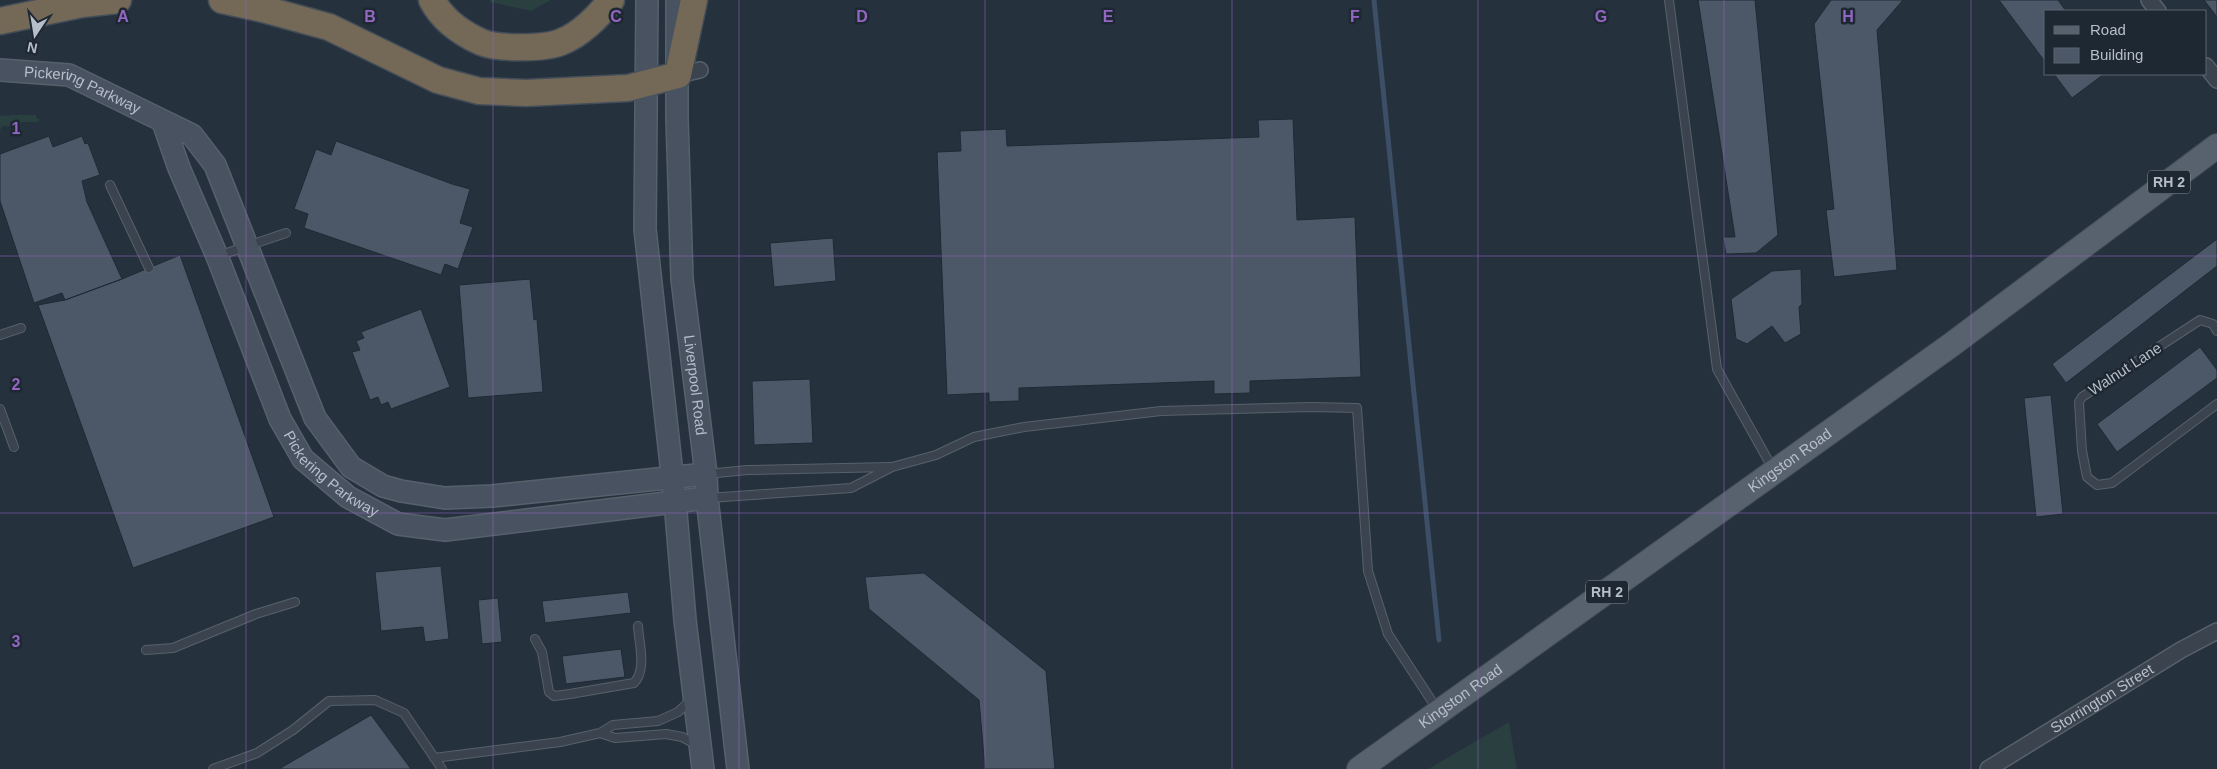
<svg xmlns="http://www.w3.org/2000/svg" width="2217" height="769" font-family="Arial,sans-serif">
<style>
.green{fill:#293f40}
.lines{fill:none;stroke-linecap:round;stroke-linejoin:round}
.stream{stroke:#3c4f67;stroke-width:5}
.building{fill:#4c5867;stroke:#202a35}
.lane-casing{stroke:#57616c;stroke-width:10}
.street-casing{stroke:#57616c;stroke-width:18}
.secondary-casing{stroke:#57616c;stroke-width:24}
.primary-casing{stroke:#434c57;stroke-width:26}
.highway-casing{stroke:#444e59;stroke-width:29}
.lane{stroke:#3a434e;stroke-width:8}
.street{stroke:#3a434e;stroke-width:15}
.secondary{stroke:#485261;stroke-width:21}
.primary{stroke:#58626e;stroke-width:24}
.highway{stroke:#746857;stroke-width:26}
.grid{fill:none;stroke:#9366c3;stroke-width:1;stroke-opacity:0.55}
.labels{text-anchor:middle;stroke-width:5;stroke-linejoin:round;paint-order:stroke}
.shield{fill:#1e2833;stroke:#88919c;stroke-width:1}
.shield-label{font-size:14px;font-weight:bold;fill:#b6bec9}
.street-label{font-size:15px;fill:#b6bec9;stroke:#1e2833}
.grid-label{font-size:16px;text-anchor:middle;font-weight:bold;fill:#9366c3;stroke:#1e2833;stroke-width:5;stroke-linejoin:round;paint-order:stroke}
</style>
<rect width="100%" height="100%" fill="#26313e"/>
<path class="green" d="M 490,0 L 551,0 L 531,11 L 490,2 Z
M 10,115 L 36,115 L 36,118 L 39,119 L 39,122 L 21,122 L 20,127 L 2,126 L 0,131 L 0,116 Z
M 1509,722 L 1517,769 L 1428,769 Z"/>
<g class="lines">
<path class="stream" d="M 1374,0 L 1439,640"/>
</g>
<path class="building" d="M 1698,0 L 1755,0 L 1778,235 L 1756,253 L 1726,254 L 1723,237 L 1735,237 Z
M 1831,0 L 1903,0 L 1877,30 L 1897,270 L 1834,277 L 1826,210 L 1834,209 L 1814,24 Z
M 1999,0 L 2058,0 L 2066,11 L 2046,11 L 2046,63 Z
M 2204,0 L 2217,0 L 2217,17 Z
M 2054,74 L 2104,74 L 2072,98 Z
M 1293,119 L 1297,220 L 1355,217 L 1361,377 L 1250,381 L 1250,393 L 1214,394 L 1214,381 L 1019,388 L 1019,401 L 989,402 L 989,393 L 947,395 L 937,152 L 961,151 L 960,131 L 1006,129 L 1007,146 L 1259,137 L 1258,120 Z
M 49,136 L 53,147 L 82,136 L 85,144 L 88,143 L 100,175 L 82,181 L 87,202 L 122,279 L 65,300 L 62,293 L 34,303 L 0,201 L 0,154 Z
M 336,141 L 452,184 L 470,189 L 460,223 L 473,227 L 458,269 L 445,264 L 441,275 L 304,228 L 308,214 L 294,209 L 316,149 L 331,155 Z
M 833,238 L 836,281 L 774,287 L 770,243 Z
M 2217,239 L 2217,266 L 2066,383 L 2052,364 Z
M 180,255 L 274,517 L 133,568 L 38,305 L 65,300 L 122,279 Z
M 1801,269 L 1802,304 L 1799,307 L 1801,334 L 1785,343 L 1772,326 L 1747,344 L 1736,339 L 1731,299 L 1772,271 Z
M 530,279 L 534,320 L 537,319 L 543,392 L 468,398 L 459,285 Z
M 421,309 L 450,387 L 391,409 L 388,402 L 381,405 L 378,397 L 370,400 L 352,352 L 360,350 L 356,341 L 364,338 L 361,332 Z
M 2200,347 L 2217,370 L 2217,378 L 2117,452 L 2097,424 Z
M 810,379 L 813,443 L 754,445 L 752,381 Z
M 2051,395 L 2063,514 L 2036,517 L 2024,398 Z
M 441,566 L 449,639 L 425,642 L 423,627 L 381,631 L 375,572 Z
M 924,573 L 1046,671 L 1055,769 L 985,769 L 979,700 L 869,609 L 865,577 Z
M 628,592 L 631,613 L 545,623 L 542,601 Z
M 498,598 L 502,642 L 482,644 L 478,600 Z
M 621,649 L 625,677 L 566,684 L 562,656 Z
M 371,715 L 411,769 L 279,769 Z"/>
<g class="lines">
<defs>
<path id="lane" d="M 1669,0 L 1717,369 L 1773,469
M 110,185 L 149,268
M 218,256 L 286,233
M 2217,331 L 2213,324 L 2200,320 L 2082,397 L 2079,402 L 2082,451 L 2087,477 L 2097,485 L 2112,483 L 2217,404
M 0,335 L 21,328
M 0,409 L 14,447
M 707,474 L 747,470 L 890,467
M 709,498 L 851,488 L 892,467 L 936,455 L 974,437 L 1024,427 L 1161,411 L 1312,407 L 1357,408 L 1368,571 L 1388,634 L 1437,709
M 535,639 L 542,652 L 549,692 L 554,696 L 570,694 L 634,683 C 647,670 639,643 638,626
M 146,650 L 173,648 L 256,614 L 295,602
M 600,733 L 615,738 L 666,734 L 682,737 L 697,745
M 434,758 L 560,742 L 600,733 L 613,725 L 658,721 L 678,712 L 691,700
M 213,769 L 257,753 L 293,730 L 329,701 L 375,700 L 404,713 L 442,769"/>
<g id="street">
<path d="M 2149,0 L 2158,11"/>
<path d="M 2206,66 L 2217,80"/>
<path d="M 678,75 L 700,70"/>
<path id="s1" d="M 1988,769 L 2181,650 L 2217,631"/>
</g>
<g id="secondary">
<path d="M 647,0 L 645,229 L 675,501 L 685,620 L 703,769"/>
<path id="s2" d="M 677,0 L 677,118 L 682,279 L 706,474 L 707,498 L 738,769"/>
<path id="s3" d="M 0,70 L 69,75 L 192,135 L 215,165 L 315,418 L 351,467 L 383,486 L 401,491 L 445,498 L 492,496 L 706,474"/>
<path id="s4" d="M 163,122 L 179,168 L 217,256 L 280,419 L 303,459 L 348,497 L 398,524 L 445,530 L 707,498"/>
</g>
<g id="primary">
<path id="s5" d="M 1359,769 L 1951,345 L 2217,146"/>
</g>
<path id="highway" d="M 222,0 L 263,9 L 329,27 L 438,80 L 479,91 L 526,93 L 628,88 L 678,75 L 694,0
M 432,0 C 442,19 461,33 481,42 C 497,49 545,49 561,42 C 580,35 599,16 611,0
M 0,21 L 82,4 L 118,0"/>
</defs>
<use href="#lane" class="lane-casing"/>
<use href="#street" class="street-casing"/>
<use href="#secondary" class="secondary-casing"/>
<use href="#primary" class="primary-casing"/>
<use href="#highway" class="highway-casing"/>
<use href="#lane" class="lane"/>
<use href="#street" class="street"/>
<use href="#secondary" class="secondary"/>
<use href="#primary" class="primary"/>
<use href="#highway" class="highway"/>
</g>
<path class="grid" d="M 246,0 L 246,769M 493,0 L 493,769M 739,0 L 739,769M 985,0 L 985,769M 1232,0 L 1232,769M 1478,0 L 1478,769M 1724,0 L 1724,769M 1971,0 L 1971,769M 0,256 L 2217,256M 0,513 L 2217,513"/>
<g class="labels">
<g class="shield">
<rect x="2148" y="170.5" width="42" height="23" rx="4"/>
<rect x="1586" y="580.5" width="42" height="23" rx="4"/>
</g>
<g class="shield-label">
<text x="2169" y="187">RH 2</text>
<text x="1607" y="597">RH 2</text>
</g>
<g class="street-label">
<text dy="5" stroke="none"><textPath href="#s3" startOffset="86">Pickering Parkway</textPath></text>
<text transform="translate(2125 369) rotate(-33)" y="5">Walnut Lane</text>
<text dy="5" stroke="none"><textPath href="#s2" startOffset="386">Liverpool Road</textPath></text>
<text dy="5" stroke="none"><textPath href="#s5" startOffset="530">Kingston Road</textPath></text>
<text dy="5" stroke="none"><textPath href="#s4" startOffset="396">Pickering Parkway</textPath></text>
<text dy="5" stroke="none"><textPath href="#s5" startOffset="125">Kingston Road</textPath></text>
<text dy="5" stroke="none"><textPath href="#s1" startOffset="134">Storrington Street</textPath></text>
</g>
</g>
<g class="grid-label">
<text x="123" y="22">A</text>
<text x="370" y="22">B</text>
<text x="616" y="22">C</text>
<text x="862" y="22">D</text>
<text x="1108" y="22">E</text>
<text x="1355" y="22">F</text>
<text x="1601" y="22">G</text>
<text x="1848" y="22">H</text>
<text x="16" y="134">1</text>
<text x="16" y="390">2</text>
<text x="16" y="647">3</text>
</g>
<rect x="2044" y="10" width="162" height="65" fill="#1e2833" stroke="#5b646f"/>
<rect x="2054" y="26" width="25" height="8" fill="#58626e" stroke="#5b646f"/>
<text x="2090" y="35" font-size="15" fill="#b6bec9">Road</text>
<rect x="2054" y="48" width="25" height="15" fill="#4c5867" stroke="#5b646f"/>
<text x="2090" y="60" font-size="15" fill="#b6bec9">Building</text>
<g transform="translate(35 35) rotate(192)" stroke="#1e2833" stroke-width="4" paint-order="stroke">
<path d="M0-4L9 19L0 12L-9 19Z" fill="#b6bec9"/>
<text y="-8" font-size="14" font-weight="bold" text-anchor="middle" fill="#b6bec9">N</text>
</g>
</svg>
